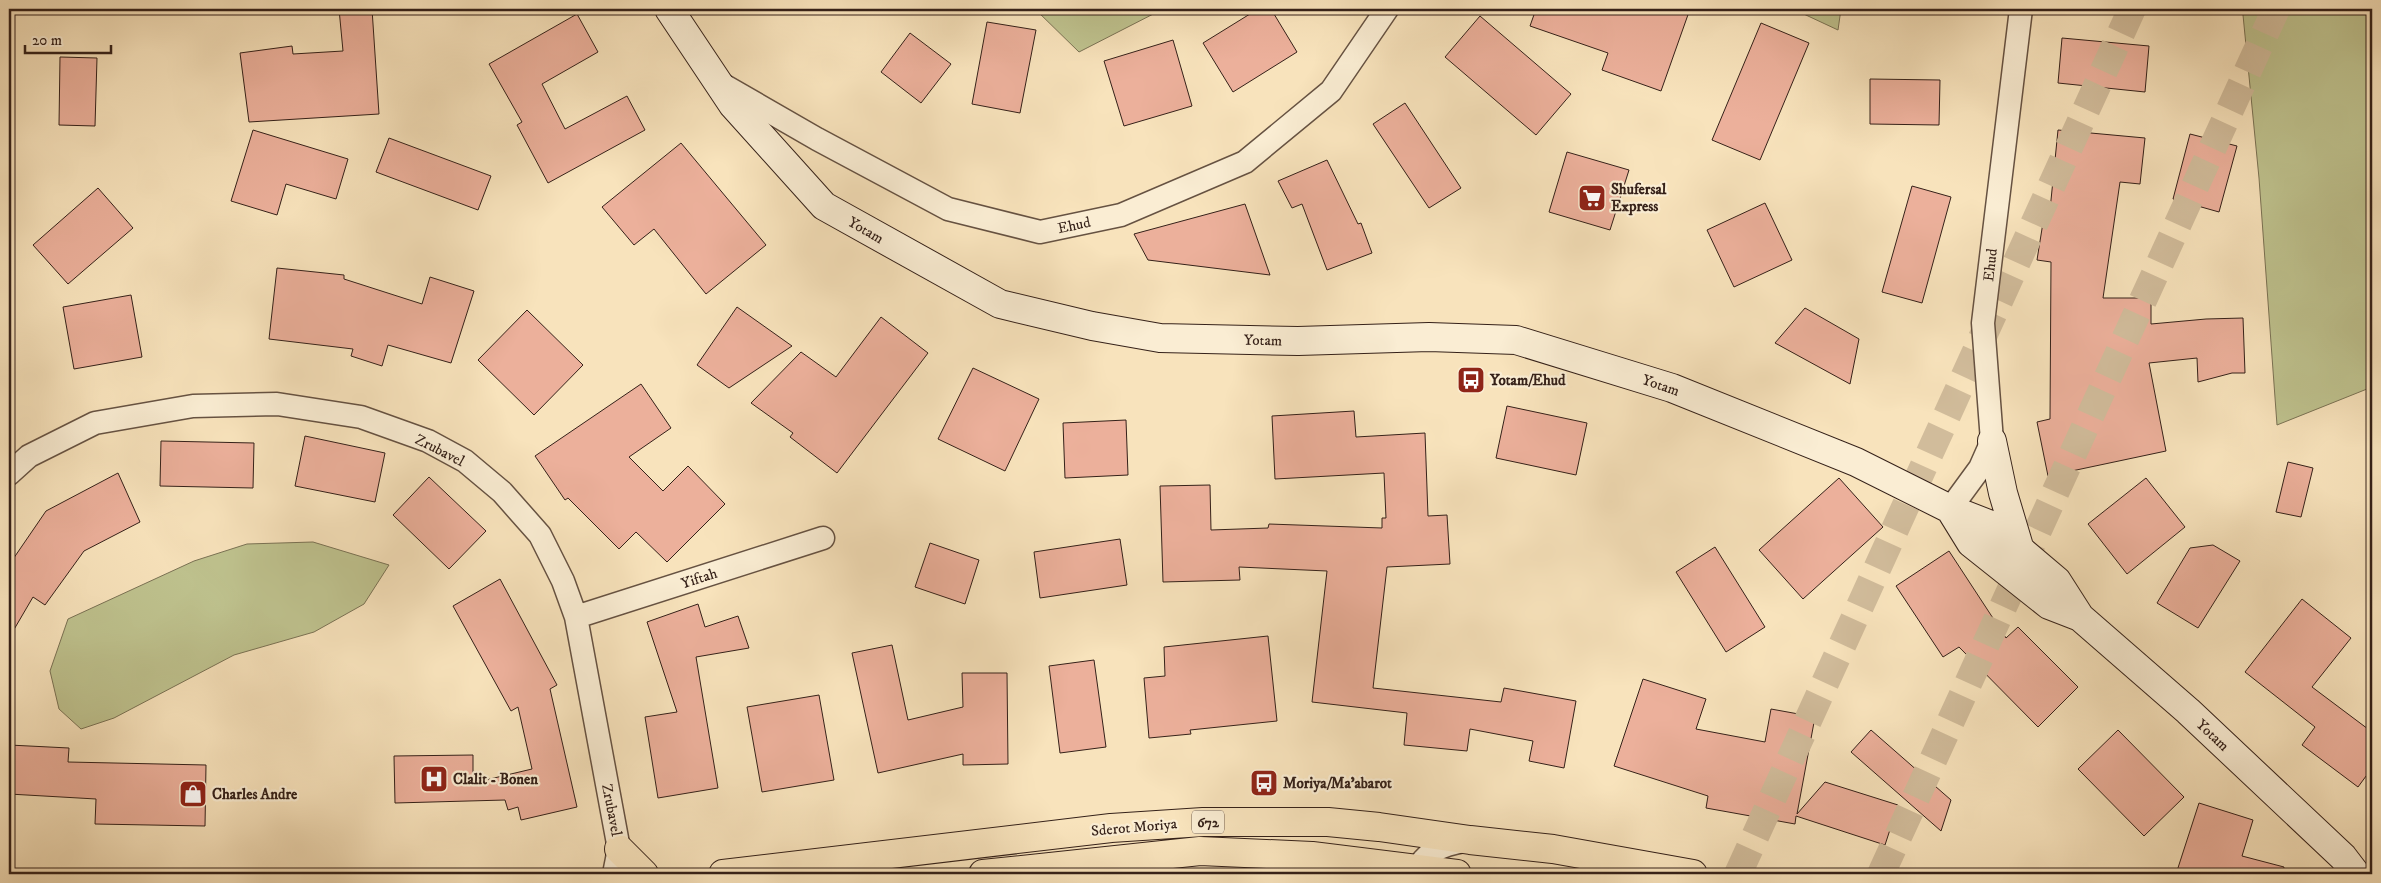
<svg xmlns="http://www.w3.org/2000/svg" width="2381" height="883" font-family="'IM FELL DW Pica',serif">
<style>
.green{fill:#bfc38f;stroke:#7a7254}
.building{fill:#ecb09b;stroke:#352119}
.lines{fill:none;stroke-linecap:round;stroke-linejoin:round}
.highway-tunnel{stroke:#d1bc9b;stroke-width:28;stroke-dasharray:28 14;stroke-linecap:butt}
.street-casing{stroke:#665242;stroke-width:25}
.secondary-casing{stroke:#352119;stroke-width:30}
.primary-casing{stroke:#352119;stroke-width:30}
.street{stroke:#faedd3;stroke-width:22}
.secondary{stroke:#faedd3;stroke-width:28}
.primary{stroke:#f8e3bc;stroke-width:28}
.labels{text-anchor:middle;stroke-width:4.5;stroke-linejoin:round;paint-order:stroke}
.shield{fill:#faedd3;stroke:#705e51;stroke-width:1}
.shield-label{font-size:14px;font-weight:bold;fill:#352119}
.poi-label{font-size:15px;font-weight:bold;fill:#352119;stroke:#faedd3;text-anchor:start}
.street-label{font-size:15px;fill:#352119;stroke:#faedd3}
</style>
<rect width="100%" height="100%" fill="#f8e3bc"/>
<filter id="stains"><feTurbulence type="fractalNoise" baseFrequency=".004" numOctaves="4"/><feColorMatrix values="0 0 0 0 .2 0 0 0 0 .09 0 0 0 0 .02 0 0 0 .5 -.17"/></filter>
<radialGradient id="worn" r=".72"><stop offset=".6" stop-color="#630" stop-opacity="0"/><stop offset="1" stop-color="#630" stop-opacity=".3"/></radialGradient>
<path class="green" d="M 1035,9 L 1163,9 L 1079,52 Z
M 1793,9 L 1841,9 L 1838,30 Z
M 2245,9 L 2372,9 L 2372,387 L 2277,425 L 2259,178 L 2243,15 Z
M 313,542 L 389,565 L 364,604 L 314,632 L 234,655 L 114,718 L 81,729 L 59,709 L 50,671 L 68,619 L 194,561 L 247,544 Z"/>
<path class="building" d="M 339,9 L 372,9 L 379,114 L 249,122 L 240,53 L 292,46 L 293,54 L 343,51 Z
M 1258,9 L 1271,9 L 1297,52 L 1233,92 L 1203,43 Z
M 1536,9 L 1690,9 L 1661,91 L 1602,70 L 1608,53 L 1530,26 Z
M 577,14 L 598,52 L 542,84 L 565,129 L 627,96 L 645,130 L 548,183 L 517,125 L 522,122 L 489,64 Z
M 1480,16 L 1571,94 L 1536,135 L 1445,57 Z
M 987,22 L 1036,30 L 1020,113 L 972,104 Z
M 1761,23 L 1809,43 L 1760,160 L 1712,140 Z
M 910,33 L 951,64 L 921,103 L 881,72 Z
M 2062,38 L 2149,46 L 2145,92 L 2058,83 Z
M 1173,40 L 1192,106 L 1124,126 L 1104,61 Z
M 60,57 L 97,58 L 95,126 L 59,125 Z
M 1870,79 L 1940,80 L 1939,125 L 1870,124 Z
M 1405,103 L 1461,188 L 1429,208 L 1373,124 Z
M 253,130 L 348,159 L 336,199 L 286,184 L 277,215 L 231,201 Z
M 2058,130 L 2145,138 L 2140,184 L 2120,182 L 2103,298 L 2151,298 L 2151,324 L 2206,319 L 2243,318 L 2245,373 L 2232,373 L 2198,382 L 2197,358 L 2149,363 L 2166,451 L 2048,476 L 2037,422 L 2050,419 L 2051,262 L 2037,260 L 2045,210 L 2050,210 Z
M 2190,134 L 2237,146 L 2219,212 L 2173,199 Z
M 389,138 L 491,176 L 478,210 L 376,172 Z
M 681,143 L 766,245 L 706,294 L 654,229 L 634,245 L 602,207 Z
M 1567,152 L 1629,170 L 1610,230 L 1549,212 Z
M 1327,160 L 1358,224 L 1361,223 L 1372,253 L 1327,270 L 1302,204 L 1292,208 L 1278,181 Z
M 1912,186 L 1951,197 L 1922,303 L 1882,292 Z
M 98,188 L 133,228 L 68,284 L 33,245 Z
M 1765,203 L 1792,260 L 1734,287 L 1707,230 Z
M 1245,204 L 1270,275 L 1148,260 L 1134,234 Z
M 277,268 L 344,275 L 344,279 L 422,304 L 430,277 L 474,291 L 451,363 L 388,345 L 382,366 L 351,356 L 353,349 L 269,339 Z
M 131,295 L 142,357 L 74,369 L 63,307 Z
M 737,307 L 792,346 L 729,388 L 697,365 Z
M 1805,308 L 1859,339 L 1850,384 L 1775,343 Z
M 527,310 L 583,365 L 534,415 L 478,360 Z
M 881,317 L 928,353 L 837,473 L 790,437 L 793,433 L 751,403 L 801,352 L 836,377 Z
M 973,368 L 1039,399 L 1005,471 L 938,439 Z
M 641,384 L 671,428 L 629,457 L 663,491 L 688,466 L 725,504 L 667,562 L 636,532 L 619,549 L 568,498 L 565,500 L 535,456 Z
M 1507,406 L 1587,423 L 1576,475 L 1496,458 Z
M 1354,411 L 1356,437 L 1425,433 L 1428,516 L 1447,515 L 1450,564 L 1387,567 L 1373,688 L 1501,702 L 1504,688 L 1576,701 L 1564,768 L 1529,761 L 1533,741 L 1470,729 L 1467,751 L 1404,745 L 1407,713 L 1312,702 L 1327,571 L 1239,567 L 1240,580 L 1163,582 L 1160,486 L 1210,485 L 1211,530 L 1268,528 L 1269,524 L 1382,528 L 1382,518 L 1386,518 L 1384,473 L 1275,479 L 1272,416 Z
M 1126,420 L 1128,475 L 1065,478 L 1063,423 Z
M 305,436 L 385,453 L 375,502 L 295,486 Z
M 161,441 L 254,443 L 253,488 L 160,486 Z
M 2288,462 L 2313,468 L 2301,517 L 2276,512 Z
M 118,473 L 140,522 L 84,551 L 45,605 L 33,597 L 9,638 L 9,565 L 46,511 Z
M 429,477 L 486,531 L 449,569 L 393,515 Z
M 1839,478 L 1883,527 L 1803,599 L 1759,550 Z
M 2146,478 L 2185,527 L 2127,574 L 2088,524 Z
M 1120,539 L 1127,585 L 1040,598 L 1034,552 Z
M 930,543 L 979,560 L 965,604 L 915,587 Z
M 2213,545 L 2240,561 L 2198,628 L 2157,603 L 2190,548 Z
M 1715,547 L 1765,627 L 1726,652 L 1676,572 Z
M 1949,551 L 2006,638 L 2018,627 L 2078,687 L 2038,727 L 1959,647 L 1943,657 L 1896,586 Z
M 500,579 L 557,685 L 550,689 L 577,807 L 521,820 L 518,807 L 508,810 L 505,800 L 395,803 L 394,756 L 473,755 L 473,783 L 532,769 L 518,707 L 511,711 L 453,606 Z
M 2302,599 L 2351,638 L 2312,687 L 2372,732 L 2372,768 L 2358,787 L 2302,745 L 2315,727 L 2245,672 Z
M 698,604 L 705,627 L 738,616 L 749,648 L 696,657 L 718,788 L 658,798 L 645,717 L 677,712 L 647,622 Z
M 1268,636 L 1277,721 L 1190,730 L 1191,734 L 1149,738 L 1144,678 L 1165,676 L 1164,647 Z
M 892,645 L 908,720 L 963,707 L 962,673 L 1007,673 L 1008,764 L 963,765 L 963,754 L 878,773 L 852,653 Z
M 1094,660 L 1106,747 L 1060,753 L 1049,666 Z
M 1643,679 L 1706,699 L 1696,729 L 1765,742 L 1771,709 L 1815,717 L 1797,814 L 1825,782 L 1898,805 L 1885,845 L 1796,816 L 1795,824 L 1706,808 L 1708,796 L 1614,766 Z
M 819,695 L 834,780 L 762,792 L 747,707 Z
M 1871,730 L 1951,800 L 1941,831 L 1851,752 Z
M 2118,730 L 2184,797 L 2144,836 L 2078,769 Z
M 9,745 L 69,748 L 68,762 L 206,765 L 205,826 L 95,824 L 96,799 L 9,794 Z
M 2199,803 L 2253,820 L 2242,856 L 2284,867 L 2283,874 L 2176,874 Z"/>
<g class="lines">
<path class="highway-tunnel" d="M 1738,874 L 2132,9
M 1881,874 L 2276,9"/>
<defs>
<path id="street" d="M 718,82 L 817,139 L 948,209 L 1040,232 L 1121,215 L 1245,162 L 1331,91 L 1387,9
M 9,474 L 29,456 L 95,423 L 193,406 L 277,404 L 361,417 L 428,441 L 465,461 L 502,492 L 540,535 L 563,581 L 576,617 L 619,849 L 614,874
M 1950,509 L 1980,468 L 1992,441 L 1983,323 L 2021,9
M 576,617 L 823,538
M 1415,874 C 1424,852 1442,845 1464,841"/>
<path id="secondary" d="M 669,9 L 733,105 L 824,206 L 1000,304 L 1092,326 L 1160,338 L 1298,341 L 1429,337 L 1516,340 L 1672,388 L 1856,462 L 1950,509 L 1991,525 L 2057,581 L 2080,617 L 2188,711 L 2343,857 L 2356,874
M 1992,441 L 2003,493 L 2020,550
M 1950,509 L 1971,543 L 2049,605 L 2080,617"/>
<path id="primary" d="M 619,849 L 644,874
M 723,874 L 1111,828 L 1203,822 L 1328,822 L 1379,827 L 1470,840 L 1553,849 L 1693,874
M 983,874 L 1200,851 L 1312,856 L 1457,874"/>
</defs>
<use href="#street" class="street-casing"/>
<use href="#secondary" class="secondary-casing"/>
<use href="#primary" class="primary-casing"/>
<use href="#street" class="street"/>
<use href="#secondary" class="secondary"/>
<use href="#primary" class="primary"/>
</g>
<defs>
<symbol id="supermarket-square" viewBox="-11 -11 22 22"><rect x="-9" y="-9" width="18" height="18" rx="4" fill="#8f2418" stroke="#faedd3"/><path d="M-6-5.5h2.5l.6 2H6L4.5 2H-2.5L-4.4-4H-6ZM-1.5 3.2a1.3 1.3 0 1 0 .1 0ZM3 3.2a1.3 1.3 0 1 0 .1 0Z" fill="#fff"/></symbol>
<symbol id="bus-square" viewBox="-11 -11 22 22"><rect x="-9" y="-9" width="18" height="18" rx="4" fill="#8f2418" stroke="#faedd3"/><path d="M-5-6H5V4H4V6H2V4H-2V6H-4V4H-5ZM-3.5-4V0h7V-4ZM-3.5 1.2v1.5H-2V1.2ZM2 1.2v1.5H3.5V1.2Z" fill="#fff"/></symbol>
<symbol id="hospital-square" viewBox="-11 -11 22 22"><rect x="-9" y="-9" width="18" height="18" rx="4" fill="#8f2418" stroke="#faedd3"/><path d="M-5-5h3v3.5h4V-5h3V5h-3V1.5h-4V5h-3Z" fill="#fff"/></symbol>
<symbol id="shop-square" viewBox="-11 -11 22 22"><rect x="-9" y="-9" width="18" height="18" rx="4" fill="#8f2418" stroke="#faedd3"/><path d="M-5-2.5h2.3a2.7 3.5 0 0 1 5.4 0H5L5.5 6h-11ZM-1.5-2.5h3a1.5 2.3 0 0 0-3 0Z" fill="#fff"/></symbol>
</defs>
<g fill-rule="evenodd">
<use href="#supermarket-square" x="1576" y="182" width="32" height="32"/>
<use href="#bus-square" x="1455" y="364" width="32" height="32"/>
<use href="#hospital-square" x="418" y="763" width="32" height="32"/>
<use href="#bus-square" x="1248" y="767" width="32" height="32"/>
<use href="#shop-square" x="177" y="778" width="32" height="32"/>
</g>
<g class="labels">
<rect class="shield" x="1192" y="810.5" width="32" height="23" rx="4"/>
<g class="shield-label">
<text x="1208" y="827">672</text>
</g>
<g class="poi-label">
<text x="1611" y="194">Shufersal<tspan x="1611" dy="17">Express</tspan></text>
<text x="1490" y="385">Yotam/Ehud</text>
<text x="453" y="784">Clalit - Bonen</text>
<text x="1283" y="788">Moriya/Ma'abarot</text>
<text x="212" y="799">Charles Andre</text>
</g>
<g class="street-label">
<text transform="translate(1074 225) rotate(-12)" y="5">Ehud</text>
<text transform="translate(866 230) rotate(30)" y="5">Yotam</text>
<text transform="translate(1990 265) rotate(-83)" y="5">Ehud</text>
<text transform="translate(1263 340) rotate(1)" y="5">Yotam</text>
<text transform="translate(1661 385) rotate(19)" y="5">Yotam</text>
<text transform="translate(440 450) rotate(27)" y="5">Zrubavel</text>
<text transform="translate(699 578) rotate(-18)" y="5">Yiftah</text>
<text transform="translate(2213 735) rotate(43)" y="5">Yotam</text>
<text transform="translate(612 810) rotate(79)" y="5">Zrubavel</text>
<text transform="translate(1134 827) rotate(-5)" y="5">Sderot Moriya</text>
</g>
</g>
<rect width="2381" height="883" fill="none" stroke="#f8e3bc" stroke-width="30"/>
<rect x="10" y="10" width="2361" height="863" fill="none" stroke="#352119" stroke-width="2.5"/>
<rect x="15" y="15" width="2351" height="853" fill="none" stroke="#352119"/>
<path d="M25 45v8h86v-8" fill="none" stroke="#352119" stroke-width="2.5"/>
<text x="32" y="45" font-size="15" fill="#352119" stroke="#faedd3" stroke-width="4" paint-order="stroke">20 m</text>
<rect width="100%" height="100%" filter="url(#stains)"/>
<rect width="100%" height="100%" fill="url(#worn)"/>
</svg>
